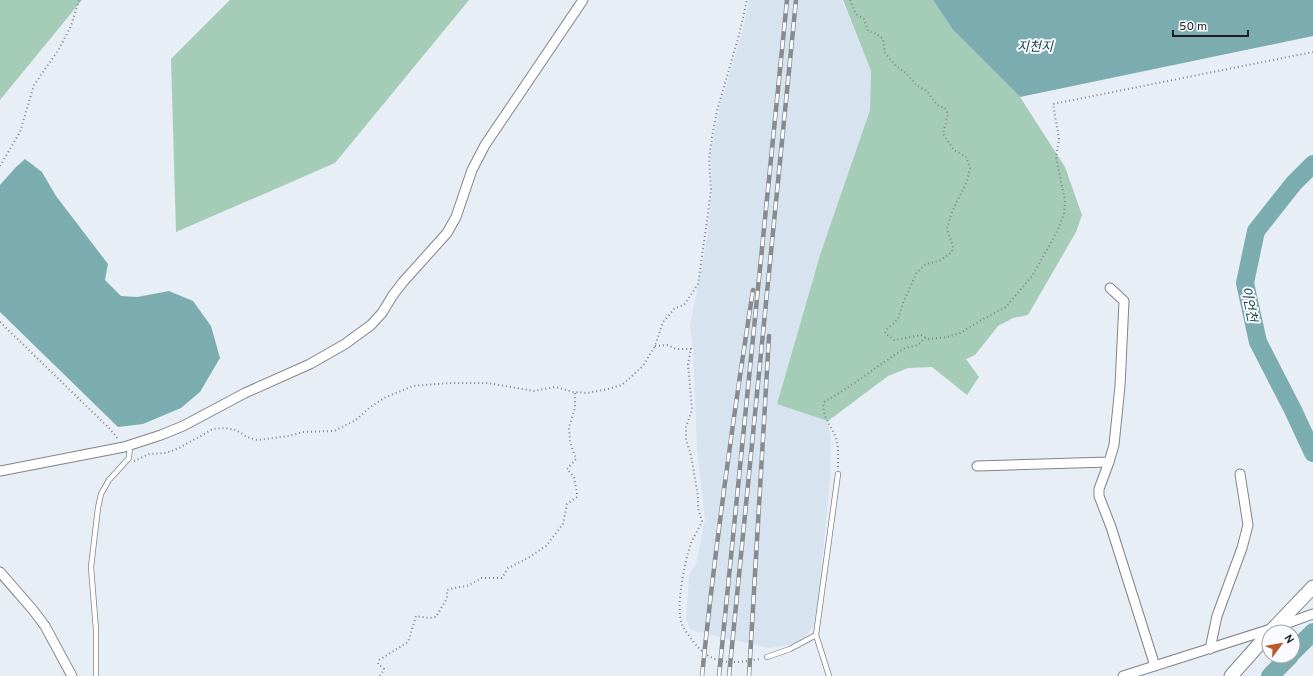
<svg xmlns="http://www.w3.org/2000/svg" width="1313" height="676" font-family="Overpass,'Noto Sans KR',sans-serif">
<style>
.built{fill:#d8e3f0}
.green{fill:#a4ccb6}
.water{fill:#7badb0}
.lines{fill:none;stroke-linecap:round;stroke-linejoin:round}
.river{stroke:#7badb0;stroke-width:18}
.lane-casing{stroke:#7f848b;stroke-width:6}
.street-casing{stroke:#7f848b;stroke-width:11}
.secondary-casing{stroke:#7f848b;stroke-width:15}
.path{stroke:#7f8489;stroke-width:2;stroke-dasharray:1 3;stroke-linecap:butt}
.lane{stroke:#fff;stroke-width:4.5}
.street{stroke:#fff;stroke-width:9}
.secondary{stroke:#fff;stroke-width:13}
.rail-casing{stroke:#878b90;stroke-width:4.5}
.rail{stroke:#f9fbfe;stroke-width:3;stroke-dasharray:9;stroke-linecap:butt}
.labels{text-anchor:middle;stroke-width:4;stroke-linejoin:round;paint-order:stroke}
.water-label{font-size:13px;font-style:italic;fill:#144346;stroke:#f9fbfe}
</style>
<rect width="100%" height="100%" fill="#e8eef6"/>
<path class="built" d="M 749,0 L 842,0 L 871,71 L 870,110 L 820,255 L 777,403 L 828,421 L 831,439 L 830,481 L 817,611 L 813,627 L 802,640 L 789,645 L 768,648 L 698,632 L 690,629 L 686,619 L 689,575 L 696,564 L 705,519 L 697,450 L 693,351 L 690,325 L 707,238 L 712,187 L 710,154 L 720,106 L 742,33 Z"/>
<path class="green" d="M 0,0 L 82,0 L 0,100 Z
M 230,0 L 469,0 L 335,163 L 176,232 L 171,59 Z
M 843,0 L 933,0 L 953,30 L 1020,97 L 1065,167 L 1082,215 L 1076,232 L 1028,315 L 1013,318 L 998,326 L 975,355 L 966,359 L 979,377 L 967,395 L 932,367 L 908,368 L 888,376 L 828,421 L 777,404 L 820,255 L 870,110 L 871,71 Z"/>
<path class="water" d="M 933,0 L 1313,0 L 1313,36 L 1020,97 L 953,30 Z
M 25,159 L 42,172 L 56,196 L 108,264 L 105,280 L 121,296 L 137,297 L 169,291 L 193,301 L 211,326 L 220,358 L 200,392 L 181,408 L 143,424 L 118,427 L 0,312 L 0,185 L 16,167 Z"/>
<g class="lines">
<path class="river" d="M 1313,164 L 1294,183 L 1256,231 L 1245,283 L 1258,342 L 1293,410 L 1313,453
M 1293,652 L 1313,632
M 1270,676 L 1290,656"/>
<defs>
<path id="lane" d="M 767,657 L 790,649 L 816,635
M 96,676 L 96,630 L 91,567 L 98,508 L 101,494 L 109,480 L 129,458 L 130,445
M 829,676 L 816,635 L 838,474"/>
<path id="street" d="M 1110,288 L 1124,301 L 1120,386 L 1114,445 L 1109,462 L 1099,489 L 1099,496 L 1111,527 L 1155,666
M 977,466 L 1109,462
M 0,471 L 124,447 L 161,435 L 183,426 L 245,393 L 310,364 L 345,344 L 371,325 L 382,313 L 393,295 L 403,282 L 447,233 L 456,217 L 472,170 L 485,145 L 583,0
M 0,572 L 33,610 L 45,626 L 72,676
M 1210,649 L 1217,616 L 1242,548 L 1248,525 L 1240,474
M 1123,676 L 1274,628 L 1313,614"/>
<path id="secondary" d="M 1270,632 L 1313,587
M 1231,676 L 1269,633"/>
</defs>
<use href="#lane" class="lane-casing"/>
<use href="#street" class="street-casing"/>
<use href="#secondary" class="secondary-casing"/>
<path class="path" d="M 850,0 L 856,14 L 864,19 L 868,31 L 877,34 L 883,39 L 885,53 L 895,65 L 906,73 L 916,85 L 927,91 L 937,105 L 945,108 L 948,114 L 943,134 L 954,150 L 966,157 L 970,168 L 967,181 L 952,212 L 947,229 L 953,246 L 952,252 L 939,261 L 926,264 L 917,272 L 903,303 L 898,319 L 887,329 L 885,333 L 894,340 L 921,335 L 929,339 L 947,337 L 960,333 L 985,318 L 1006,307 L 1032,276 L 1056,234 L 1064,214 L 1065,201 L 1056,157 L 1059,139 L 1053,104 L 1313,52
M 0,166 L 20,132 L 34,85 L 59,49 L 71,26 L 79,0
M 0,322 L 109,428 L 119,440
M 655,346 L 667,345 L 676,349 L 691,349 L 688,364 L 692,410 L 686,427 L 686,440 L 691,455 L 698,496 L 698,508 L 702,521 C 699,529 694,536 691,543 C 685,561 675,607 682,624 C 684,630 689,635 692,640 C 711,666 731,664 760,659
M 134,461 L 149,454 L 166,453 L 179,448 L 213,429 L 225,428 L 236,430 L 247,437 L 257,440 L 289,436 L 303,432 L 334,431 L 356,420 L 369,408 L 384,398 L 413,386 L 450,383 L 488,383 L 534,391 L 555,387 L 573,392 L 587,393 L 608,389 L 622,385 L 643,366 L 655,346 L 663,322 L 675,308 L 684,305 L 698,284 L 707,221 L 711,189 L 709,159 L 712,137 L 717,111 L 739,35 L 747,0
M 838,467 C 838,457 839,447 836,438 C 831,425 821,415 824,402 C 851,387 876,367 902,350 C 906,347 912,347 917,345 C 920,344 923,340 926,337
M 380,676 L 384,669 L 378,664 L 379,660 L 408,642 L 416,616 L 429,618 L 436,617 L 447,598 L 447,590 L 454,588 L 467,586 L 482,578 L 502,578 L 508,568 L 528,558 L 546,546 L 563,524 L 567,504 L 577,497 L 577,493 L 574,477 L 567,469 L 576,459 L 570,442 L 569,427 L 575,408 L 575,392"/>
<use href="#lane" class="lane"/>
<use href="#street" class="street"/>
<use href="#secondary" class="secondary"/>
<defs>
<path id="rail" d="M 702,676 C 715,547 733,419 753,290
M 719,676 L 787,0
M 729,676 L 796,0
M 749,676 L 769,336"/>
</defs>
<use href="#rail" class="rail-casing"/>
<use href="#rail" class="rail"/>
</g>
<g class="labels">
<g class="water-label">
<text x="1035" y="51">지천지</text>
<text transform="translate(1250 304) rotate(79)" y="5">이언천</text>
</g>
</g>
<g transform="translate(1281 644) rotate(58)"><circle r="19" fill="#f9fbfe" stroke="#a1a3a6"/>
<path d="M0-3L7 15L0 10L-7 15Z" fill="#be572d"/>
<text y="-6" font-size="11" font-weight="bold" text-anchor="middle" fill="#1c1f21">N</text>
</g>
<path d="M1173 30v6h75v-6" fill="none" stroke="#1c1f21" stroke-width="2"/>
<text x="1179" y="30" font-size="12" fill="#1c1f21" stroke="#f9fbfe" stroke-width="3" paint-order="stroke">50 m</text>
</svg>
